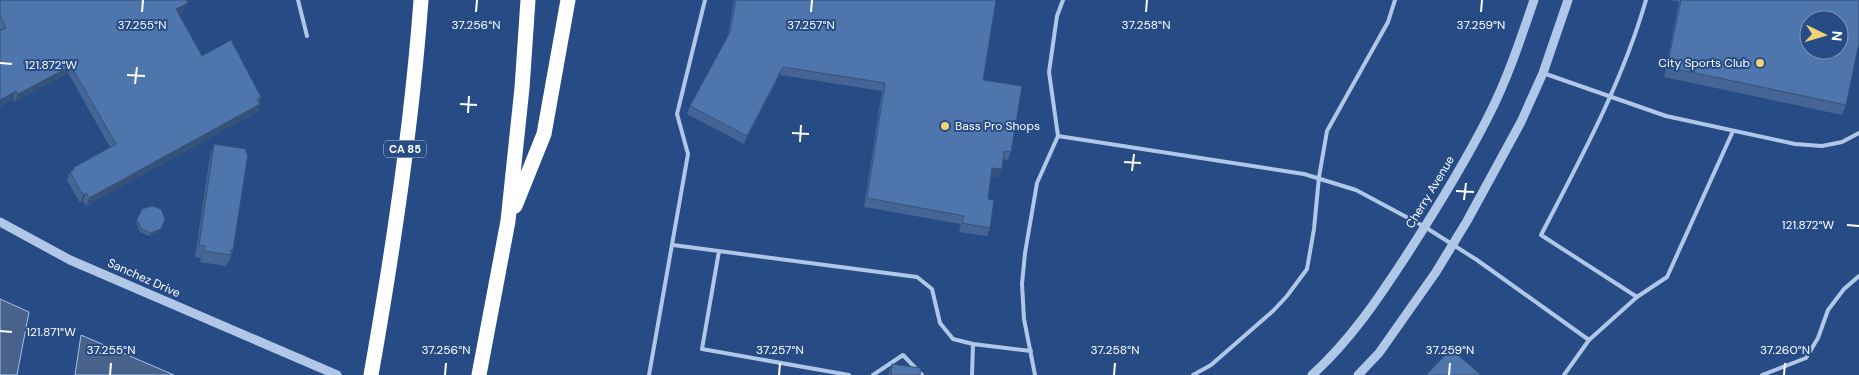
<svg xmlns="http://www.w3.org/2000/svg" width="1859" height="375" font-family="'DM Sans',sans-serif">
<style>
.water{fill:#48628c;stroke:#a5c1e8}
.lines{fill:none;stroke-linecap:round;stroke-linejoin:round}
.service{stroke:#b1c7e8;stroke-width:4}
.tertiary{stroke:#b1c7e8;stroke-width:9}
.motorway{stroke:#fff;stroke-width:15}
.wall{fill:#446595}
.shaded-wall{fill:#375279}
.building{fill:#4f75ad;stroke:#375279;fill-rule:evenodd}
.ticks{fill:none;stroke:#fff;stroke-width:2}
.poi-dot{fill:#f1d376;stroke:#264b85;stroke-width:2}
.labels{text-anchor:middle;stroke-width:4;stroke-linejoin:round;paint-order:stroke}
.shield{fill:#264b85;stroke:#bec9da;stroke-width:1}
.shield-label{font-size:11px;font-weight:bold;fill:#fff}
.poi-label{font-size:12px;fill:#fff;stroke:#264b85;text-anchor:end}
.street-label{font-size:12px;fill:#fff;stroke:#264b85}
.ticks-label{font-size:12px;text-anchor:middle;fill:#fff;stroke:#264b85;stroke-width:4;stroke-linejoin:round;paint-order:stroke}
</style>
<rect width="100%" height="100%" fill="#264b85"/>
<path class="water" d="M 0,299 L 29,312 L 17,375 L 0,375 Z
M 81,335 L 174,375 L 75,375 Z"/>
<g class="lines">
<path class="service" d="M 298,0 L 307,36
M 1543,73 L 1666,116 L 1795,144 L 1822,146 L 1842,142 L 1859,133
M 1058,136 L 1304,174 L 1356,190 L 1425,227 L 1477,260 L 1589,340
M 673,245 L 917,277 L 932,289 L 940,323 L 953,339 L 973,344 L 1031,351
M 719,251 L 702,349 L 849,375
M 1637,297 L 1541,235 C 1581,158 1622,83 1646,0
M 649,375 L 688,154 L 677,114 L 705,0
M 873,375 L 903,355 L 922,375
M 972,375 L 973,344
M 1035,375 L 1024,319 L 1022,284 L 1025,253 L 1037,183 L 1058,136 L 1049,72 L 1057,16 L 1063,0
M 1193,375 L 1211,365 L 1273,311 L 1287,296 L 1307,269 L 1314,229 L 1319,177 L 1327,131 L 1388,22 L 1395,0
M 1564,375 L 1589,340 L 1637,297 L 1667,277 L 1733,131
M 1762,375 L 1806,358 L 1818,338 L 1828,310 L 1844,289 L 1859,276"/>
<path class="tertiary" d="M 0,222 L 70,260 L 337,375
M 1312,375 C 1351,340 1380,296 1408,253 C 1437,208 1466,161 1490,113 C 1508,77 1521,38 1534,0
M 1358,375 L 1379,353 L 1436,272 L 1467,221 L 1521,122 L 1543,73 L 1568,0"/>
<path class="motorway" d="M 515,206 L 544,134 L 568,0
M 371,375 C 393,251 412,125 421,0
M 479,375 L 508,221 L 522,88 L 528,0"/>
</g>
<path class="wall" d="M 0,0 L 185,11 L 179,14 L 202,56 L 261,97 L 259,102 L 260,104 L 257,112 L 86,206 L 83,201 L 80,203 L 67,180 L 70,172 L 72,171 L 73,168 L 110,147 L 68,73 L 15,102 L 13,99 L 0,107 L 0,31 L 1,31 L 0,29 Z
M 734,0 L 996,0 L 983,80 L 1011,152 L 1008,160 L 1003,159 L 999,178 L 991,176 L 988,199 L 990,228 L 987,236 L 959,232 L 961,224 L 864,207 L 882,91 L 780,75 L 744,144 L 687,114 L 690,106 L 728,36 Z
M 1669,0 L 1859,0 L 1846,105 L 1842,115 L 1664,77 L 1679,2 Z
M 214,144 L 233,250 L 229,262 L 228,262 L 226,266 L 200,262 L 201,258 L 195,257 L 210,156 Z
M 142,209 L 159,232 L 149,236 L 140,232 L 136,222 Z
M 892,364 L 920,375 L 888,375 Z"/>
<path class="shaded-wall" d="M 188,3 L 185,11 L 173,17 L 176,9 Z
M 71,66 L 68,73 L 15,102 L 18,94 Z
M 783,67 L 780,75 L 744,144 L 747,136 Z
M 16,91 L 13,99 L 0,107 L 0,100 Z
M 260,104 L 257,112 L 86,206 L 89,198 Z
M 992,168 L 1002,169 L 999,178 L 989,176 Z
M 86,193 L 83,201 L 80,203 L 83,195 Z
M 165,219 L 159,232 L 149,236 L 151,233 Z"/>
<path class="building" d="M 0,0 L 187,0 L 188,3 L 176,9 L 202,56 L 231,40 L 261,97 L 257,99 L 260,104 L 89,198 L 86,193 L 83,195 L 70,172 L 74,170 L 73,168 L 116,144 L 71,66 L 18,94 L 16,91 L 0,100 L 0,31 L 6,28 L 0,16 Z
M 736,0 L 996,0 L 983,80 L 1022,86 L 1011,152 L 1004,151 L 1002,169 L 992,168 L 988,199 L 994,200 L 990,228 L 962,223 L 964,216 L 867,198 L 885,83 L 783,67 L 747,136 L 690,106 L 730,32 Z
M 1681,0 L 1859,0 L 1859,43 L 1846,105 L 1667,67 ZM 1809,20 L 1839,20 L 1839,50 L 1809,50 Z
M 214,144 L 246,149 L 246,153 L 248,154 L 233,250 L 231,250 L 230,255 L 204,251 L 205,246 L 199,245 Z
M 152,206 L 161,209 L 165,219 L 161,229 L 151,233 L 141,229 L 137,219 L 142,209 Z
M 1451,349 L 1481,375 L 1426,375 Z
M 892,364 L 921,368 L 920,375 L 891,375 Z"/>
<path class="ticks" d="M 142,12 L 143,0M 476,12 L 477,0M 811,12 L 812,0M 1146,12 L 1147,0M 1481,12 L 1482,0M 0,63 L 12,64M 127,75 L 145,76M 135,84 L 137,67M 460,104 L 477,105M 468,113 L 469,96M 792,133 L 809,134M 800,142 L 801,125M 1124,162 L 1141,163M 1132,171 L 1134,154M 1456,191 L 1474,192M 1464,200 L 1466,183M 1847,225 L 1859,226M 0,331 L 12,332M 110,375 L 111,363M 445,375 L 446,363M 779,375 L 780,363M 1114,375 L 1115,363M 1449,375 L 1450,363M 1784,375 L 1785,363"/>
<g class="poi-dot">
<circle cx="1760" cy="63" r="5"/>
<circle cx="945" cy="126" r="5"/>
</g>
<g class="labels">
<rect class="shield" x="384" y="140.5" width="42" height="17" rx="4"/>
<g class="shield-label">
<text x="405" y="153">CA 85</text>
</g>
<g class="poi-label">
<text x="1750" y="67">City Sports Club</text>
<text x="955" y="130" text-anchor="start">Bass Pro Shops</text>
</g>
<g class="street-label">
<text transform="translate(1430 192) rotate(-59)" y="4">Cherry Avenue</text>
<text transform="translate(144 278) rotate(24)" y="4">Sanchez Drive</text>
</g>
</g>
<g class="ticks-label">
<text x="142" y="29">37.255°N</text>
<text x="476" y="29">37.256°N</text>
<text x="811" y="29">37.257°N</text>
<text x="1146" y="29">37.258°N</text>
<text x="1481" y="29">37.259°N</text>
<text x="51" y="69">121.872°W</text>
<text x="1808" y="229">121.872°W</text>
<text x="51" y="336">121.871°W</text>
<text x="111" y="354">37.255°N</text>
<text x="446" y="354">37.256°N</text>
<text x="780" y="354">37.257°N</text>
<text x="1115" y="354">37.258°N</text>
<text x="1450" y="354">37.259°N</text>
<text x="1785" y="354">37.260°N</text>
</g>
<g transform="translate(1824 35) rotate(95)"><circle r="24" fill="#264b85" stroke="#7d93b6"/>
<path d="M0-4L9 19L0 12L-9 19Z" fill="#f1d376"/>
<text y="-8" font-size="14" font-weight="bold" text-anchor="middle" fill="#ffffff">N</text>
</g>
</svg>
